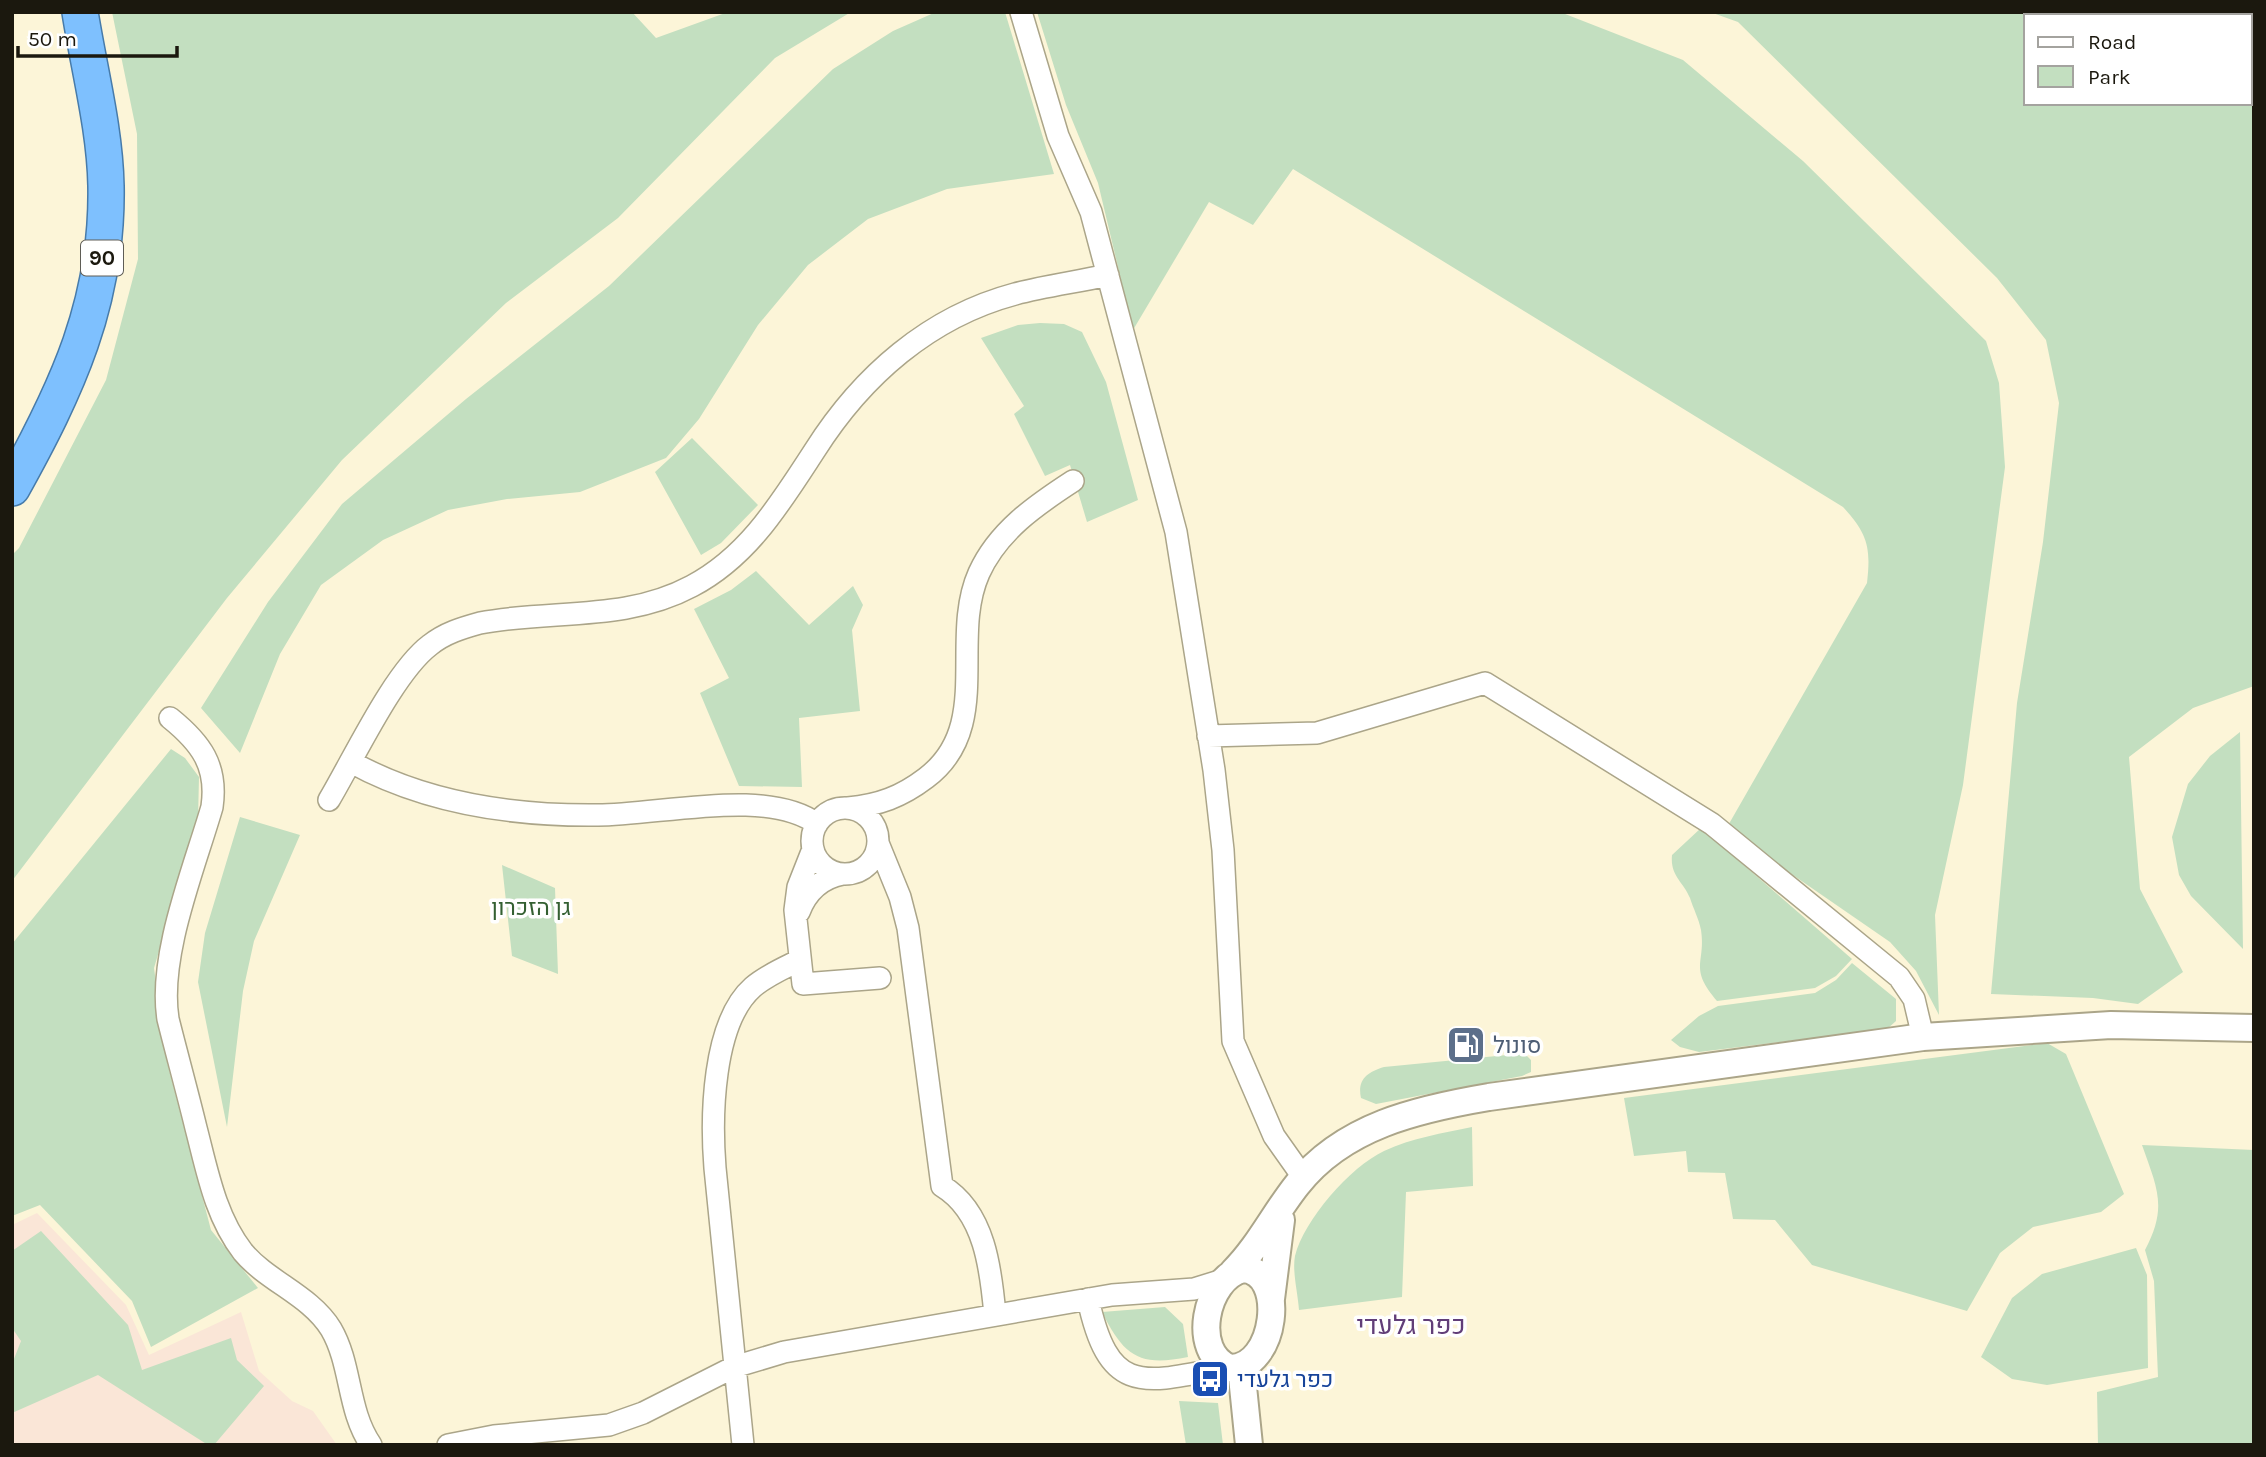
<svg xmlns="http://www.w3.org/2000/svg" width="2266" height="1457" font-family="Karla,Heebo,sans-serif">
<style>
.commercial{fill:#fae6d7}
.green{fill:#c3dfc0;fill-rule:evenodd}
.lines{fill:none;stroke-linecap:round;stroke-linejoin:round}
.minor-casing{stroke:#aba589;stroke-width:24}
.tertiary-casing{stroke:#aba589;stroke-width:30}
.trunk-casing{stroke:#477baa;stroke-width:38}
.minor{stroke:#fff;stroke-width:21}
.tertiary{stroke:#fff;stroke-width:26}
.trunk{stroke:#7ec0fe;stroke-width:35}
.labels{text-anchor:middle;stroke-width:7;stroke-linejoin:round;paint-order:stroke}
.shield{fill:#fff;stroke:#5f5d56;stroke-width:2}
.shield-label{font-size:21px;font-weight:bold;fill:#1b180e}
.park-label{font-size:23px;fill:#346032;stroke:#fff}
.service-label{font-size:23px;fill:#4e5e75;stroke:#fff;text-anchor:start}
.transit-label{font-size:23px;fill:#164399;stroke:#fff;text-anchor:start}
.quarter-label{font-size:26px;fill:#613e78;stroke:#fff}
</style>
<rect width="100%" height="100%" fill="#fcf5d8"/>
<path class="commercial" d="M 37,1213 L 126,1305 L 149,1355 L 241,1312 L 259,1371 L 292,1401 L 313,1411 L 337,1445 L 12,1445 L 12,1225 Z"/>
<path class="green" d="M 112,12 L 632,12 L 656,38 L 728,12 L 851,12 L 775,58 L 618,218 L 506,303 L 342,460 L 227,598 L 12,881 L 12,555 L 19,548 L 106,380 L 138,259 L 137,134 Z
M 936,12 L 1005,12 L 1054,174 L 947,189 L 868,219 L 808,265 L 758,325 L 699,419 L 666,458 L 580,492 L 507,499 L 448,510 L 383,540 L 321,585 L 280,654 L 240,753 L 201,708 L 268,602 L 342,504 L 466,399 L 609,286 L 833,69 L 893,31 Z
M 1037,12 L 1560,12 L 1683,60 L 1803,161 L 1986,341 L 1999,383 L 2005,467 L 1963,785 L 1935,915 L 1939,1015 L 1916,971 L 1890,942 L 1726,829 L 1867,583 C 1871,548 1868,534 1843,507 L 1293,169 L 1253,225 L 1209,202 L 1133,330 L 1098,183 L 1066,105 Z
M 1710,12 L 2254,12 L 2254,686 L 2193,708 L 2129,757 L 2140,889 L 2183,972 L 2138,1004 L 2093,998 L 1991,994 L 2017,703 L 2043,542 L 2059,403 L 2046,340 L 1997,278 L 1738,22 ZM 2026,16 L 2250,16 L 2250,103 L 2026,103 Z
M 1040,323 L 1064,324 L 1082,332 L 1106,382 L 1138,500 L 1087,522 L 1070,465 L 1045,476 L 1014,414 L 1024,406 L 981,338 L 1018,325 Z
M 692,438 L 758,505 L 721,543 L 701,555 L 655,472 Z
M 756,571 L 809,625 L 853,586 L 863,605 L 852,630 L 860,711 L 799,718 L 802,787 L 739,786 L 700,693 L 729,678 L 694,609 L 731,590 Z
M 2240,732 L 2243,949 L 2191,896 L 2179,875 L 2172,837 L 2188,784 L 2210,756 Z
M 171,749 L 185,758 L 199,777 L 198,820 L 154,968 L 167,1062 L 211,1230 L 258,1288 L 151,1347 L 132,1301 L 40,1205 L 12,1216 L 12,944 Z
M 240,817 L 300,835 L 254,941 L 243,991 L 227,1127 L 198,982 L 205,933 Z
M 1701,828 L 1852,959 L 1836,976 L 1815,988 L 1717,1001 C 1688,967 1706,964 1701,930 C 1699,919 1693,908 1690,898 C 1683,881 1670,876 1672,855 Z
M 502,865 L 555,888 L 558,974 L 512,956 Z
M 1852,963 L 1896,999 L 1896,1021 L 1887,1029 L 1699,1052 L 1680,1047 L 1671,1040 L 1699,1016 L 1718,1006 L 1815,993 L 1836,980 Z
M 2047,1043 L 2066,1054 L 2124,1194 L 2101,1212 L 2033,1227 L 2000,1253 L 1967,1311 L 1812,1265 L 1775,1220 L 1733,1219 L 1725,1173 L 1688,1172 L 1686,1151 L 1634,1156 L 1624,1098 Z
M 1517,1054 L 1526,1055 L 1531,1060 L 1531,1072 L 1522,1076 L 1376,1104 L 1361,1098 C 1357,1080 1367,1072 1384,1067 Z
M 1472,1127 L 1473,1186 L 1406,1192 L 1402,1297 L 1299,1310 C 1298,1294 1292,1271 1295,1256 C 1304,1220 1350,1167 1384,1151 C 1412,1138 1443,1133 1472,1127 Z
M 2142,1145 L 2254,1150 L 2254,1445 L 2098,1445 L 2097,1392 L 2158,1377 L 2154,1281 L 2145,1250 C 2168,1207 2157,1188 2142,1145 Z
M 41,1231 L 128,1325 L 142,1370 L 231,1338 L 237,1360 L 264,1386 L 214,1445 L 208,1445 L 98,1375 L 12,1413 L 12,1364 L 21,1341 L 12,1328 L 12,1251 Z
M 2136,1248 L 2147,1275 L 2148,1368 L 2047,1385 L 2012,1379 L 1981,1357 L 2012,1298 L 2042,1274 Z
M 1165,1307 L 1183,1324 L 1188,1357 C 1139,1367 1124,1356 1102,1312 Z
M 1179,1401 L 1218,1403 L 1223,1445 L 1186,1445 Z"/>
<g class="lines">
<defs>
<path id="minor" d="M 1021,12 L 1058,136 L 1091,212 L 1176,532 L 1214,770 L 1223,850 L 1233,1041 L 1274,1136 L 1303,1177
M 170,718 C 201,743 218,766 212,807 C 194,869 158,956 168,1019 C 177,1055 187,1091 196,1128 C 207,1170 215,1216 243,1252 C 268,1282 310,1295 331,1329 C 352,1365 347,1410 371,1445
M 1208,736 L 1317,733 L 1485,683 L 1712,824 L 1899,977 L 1914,999 L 1923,1037
M 351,762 C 427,804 513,816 598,815 C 660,815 767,787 817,824
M 329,800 C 354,758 394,672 430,645 C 445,633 462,628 480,623 C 552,609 625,622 692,586 C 749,556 781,502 815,450 C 862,376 929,317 1015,294 C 1045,286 1077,282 1108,275
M 848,808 C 879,805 901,797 926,778 C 994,727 949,640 979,573 C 998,531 1036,505 1073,481
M812 841a33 33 0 1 1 66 0a33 33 0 1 1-66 0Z
M 878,843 L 900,897 L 908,928 L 942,1186 C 985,1212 991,1270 995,1315
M 813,849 L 798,887 L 795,910 L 803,984 L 880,978
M 799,912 C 807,891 821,878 843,874
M 1088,1299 C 1109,1396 1142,1384 1226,1367
M 448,1445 L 494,1436 L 609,1425 L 643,1413 L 734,1367 L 784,1352 L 1112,1295 L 1194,1289 L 1223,1280
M 743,1445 L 715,1168 C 711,1118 712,1023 753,987 C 767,975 784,968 800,960"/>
<path id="tertiary" d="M 1243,1269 C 1288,1271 1276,1369 1230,1368 C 1190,1353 1205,1278 1243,1269 Z
M 1233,1272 C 1259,1246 1274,1214 1297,1185 C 1343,1126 1418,1109 1489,1097 L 1923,1037 L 2111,1025 L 2254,1028
M 1271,1299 L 1281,1220
M 1241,1367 L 1249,1445"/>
<path id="trunk" d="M 12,488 C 67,389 108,302 106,186 C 105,129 89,69 80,12"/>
</defs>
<use href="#minor" class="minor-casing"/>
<use href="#tertiary" class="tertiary-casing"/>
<use href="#trunk" class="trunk-casing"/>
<use href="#minor" class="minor"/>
<use href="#tertiary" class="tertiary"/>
<use href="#trunk" class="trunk"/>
</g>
<defs>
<symbol id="fuel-square" viewBox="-11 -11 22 22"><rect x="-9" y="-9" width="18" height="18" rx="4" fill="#5c6f8a" stroke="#fff"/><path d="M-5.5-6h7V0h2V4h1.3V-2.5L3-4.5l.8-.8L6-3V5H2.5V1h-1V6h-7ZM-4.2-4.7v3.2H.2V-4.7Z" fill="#fff"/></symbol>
<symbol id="bus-square" viewBox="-11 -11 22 22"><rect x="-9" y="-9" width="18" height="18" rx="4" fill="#1a4fb4" stroke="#fff"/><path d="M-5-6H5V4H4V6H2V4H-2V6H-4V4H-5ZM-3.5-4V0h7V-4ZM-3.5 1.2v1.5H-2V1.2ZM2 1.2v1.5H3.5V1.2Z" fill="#fff"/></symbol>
</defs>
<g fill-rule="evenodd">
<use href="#fuel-square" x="1444" y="1023" width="44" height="44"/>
<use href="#bus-square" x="1188" y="1357" width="44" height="44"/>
</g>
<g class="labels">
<rect class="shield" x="81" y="240.5" width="42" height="35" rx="5"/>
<g class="shield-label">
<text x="102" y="265">90</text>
</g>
<g class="park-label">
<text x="531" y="915">גן הזכרון</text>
</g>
<g class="service-label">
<text x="1493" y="1053">סונול</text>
</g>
<g class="transit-label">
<text x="1237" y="1387">כפר גלעדי</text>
</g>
<g class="quarter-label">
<text x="1411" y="1334">כפר גלעדי</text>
</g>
</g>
<rect width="2266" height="1457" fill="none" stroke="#1b180e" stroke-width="28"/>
<rect x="2024" y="14" width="228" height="91" fill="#ffffff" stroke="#a4a39f" stroke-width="2"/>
<rect x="2038" y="37" width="35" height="10" fill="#ffffff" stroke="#a4a39f" stroke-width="2"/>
<text x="2088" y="49" font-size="21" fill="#1b180e">Road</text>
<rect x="2038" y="66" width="35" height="21" fill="#c3dfc0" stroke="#a4a39f" stroke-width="2"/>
<text x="2088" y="84" font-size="21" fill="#1b180e">Park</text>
<path d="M18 46v10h159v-10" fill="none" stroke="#1b180e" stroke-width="3.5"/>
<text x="28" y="46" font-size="21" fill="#1b180e" stroke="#ffffff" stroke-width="5" paint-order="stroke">50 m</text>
</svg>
